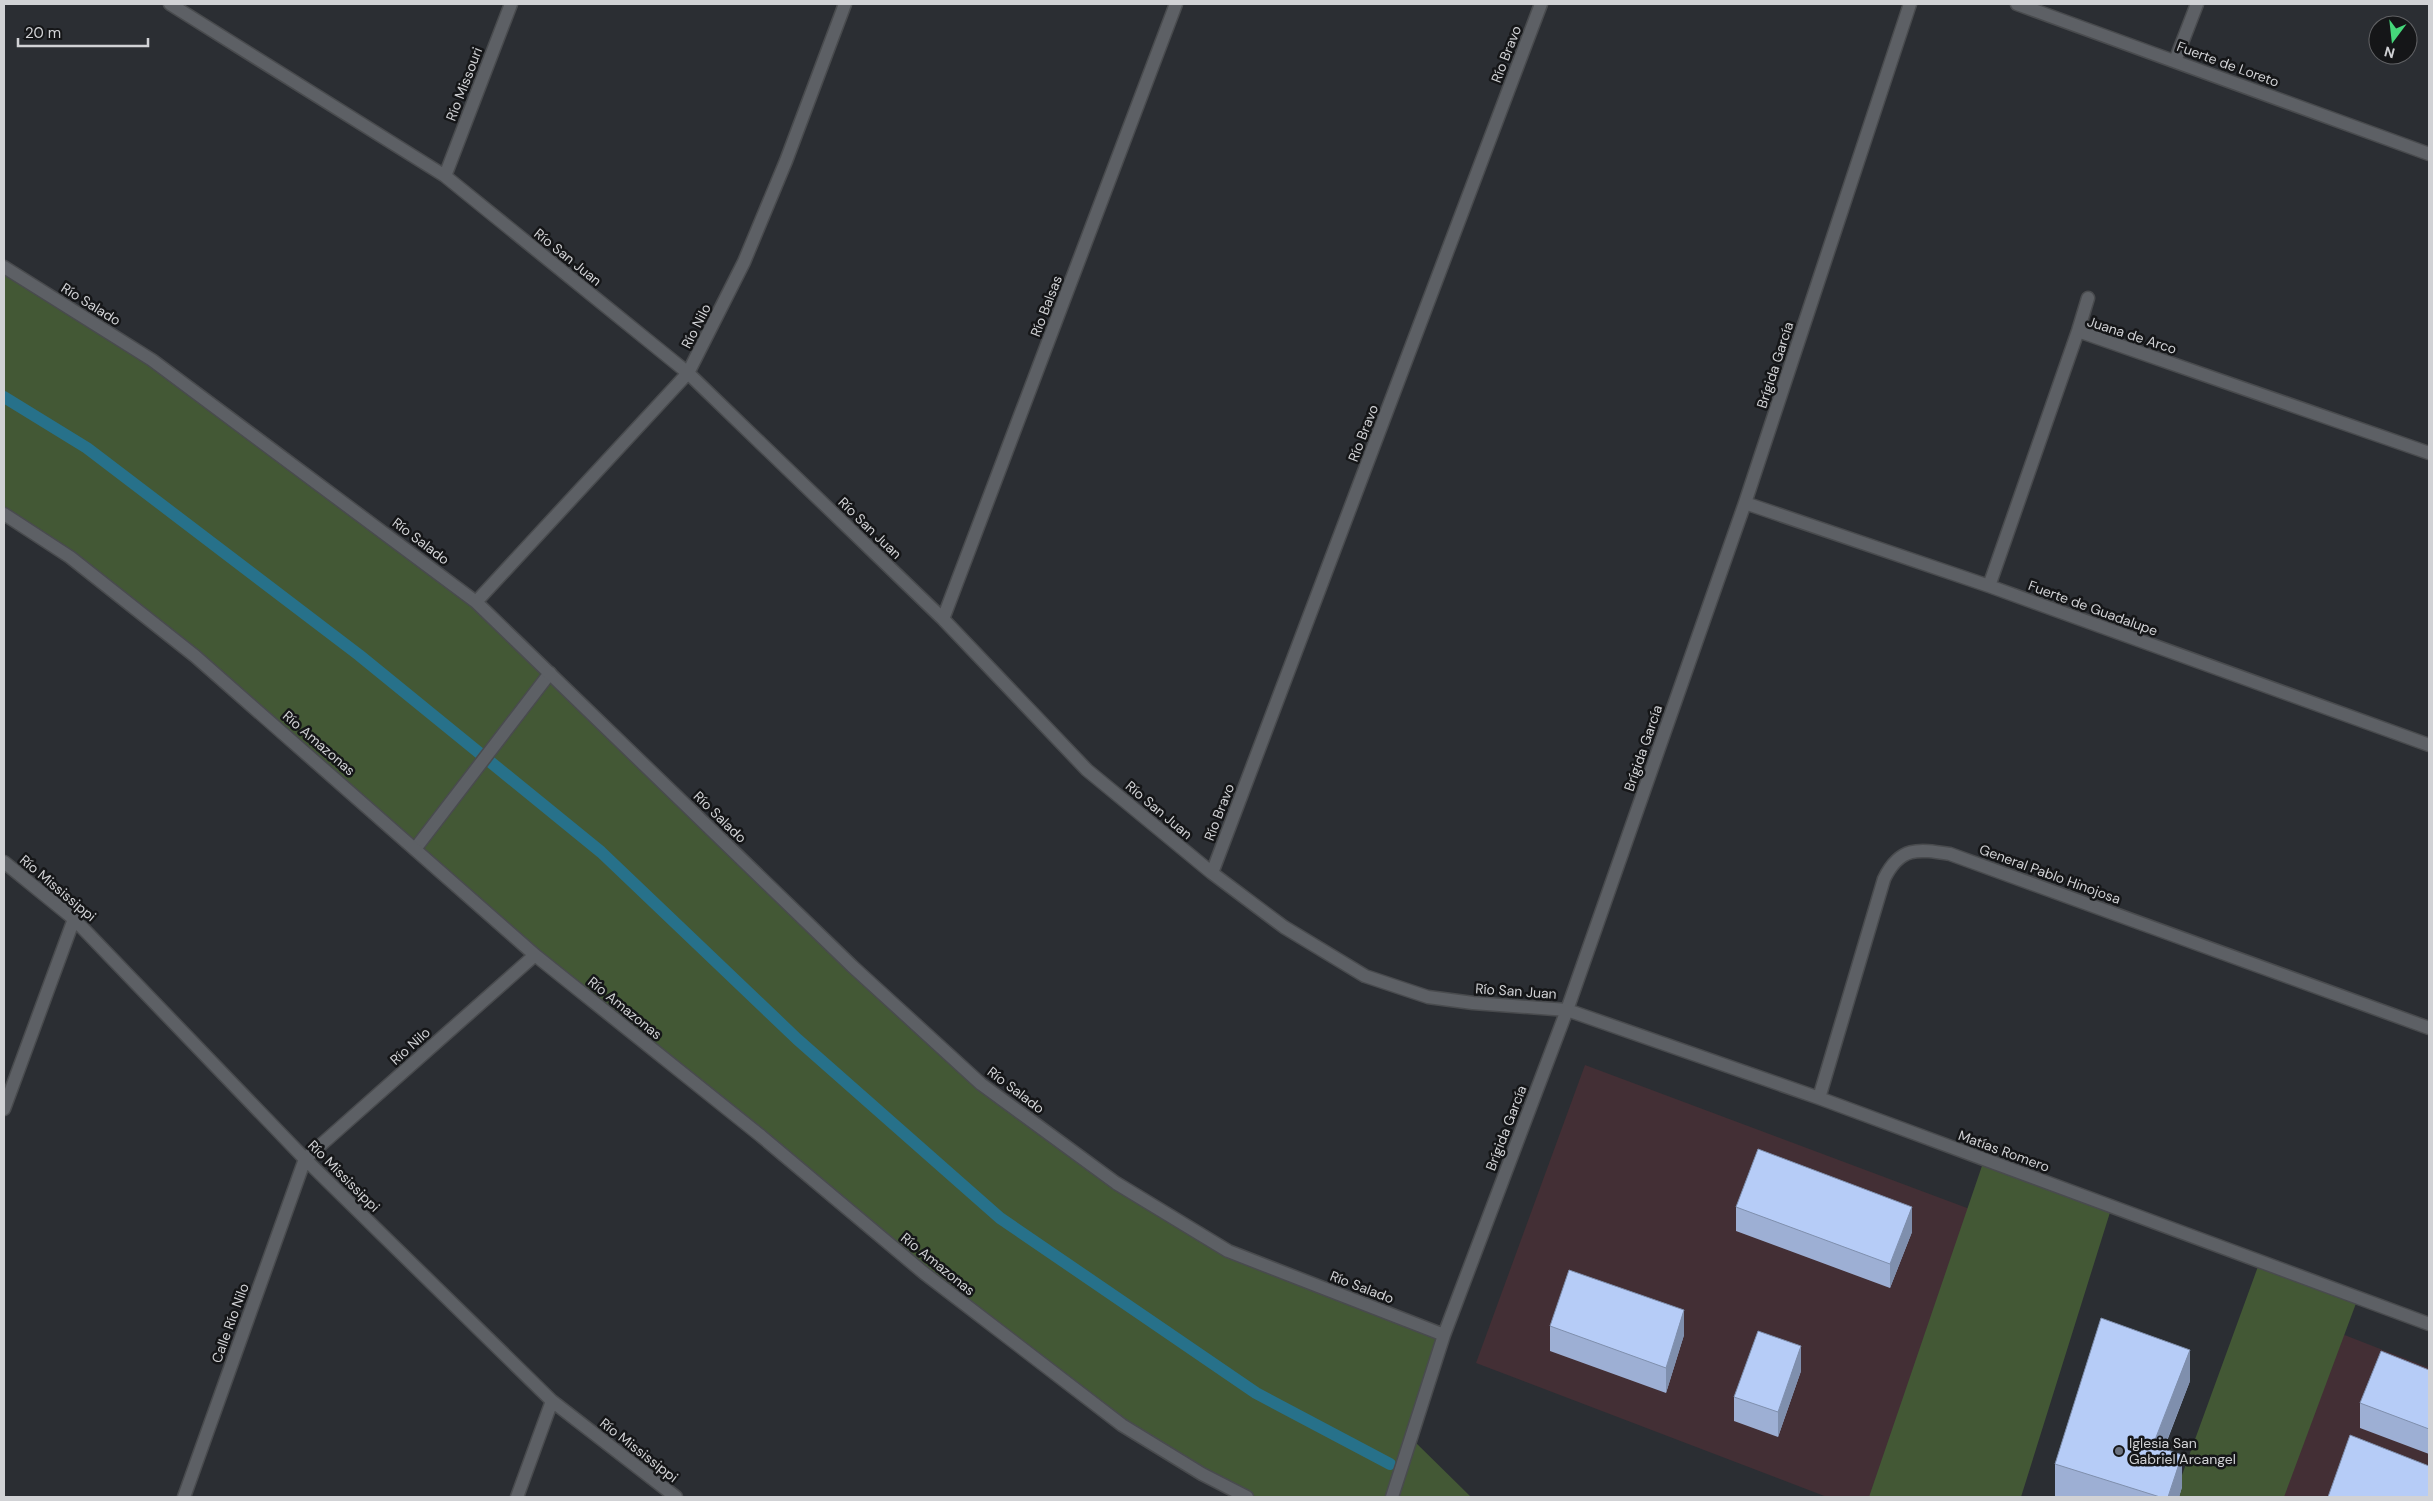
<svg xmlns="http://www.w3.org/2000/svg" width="2433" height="1501" font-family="'DM Sans',sans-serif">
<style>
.education{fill:#432f35}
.green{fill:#435835}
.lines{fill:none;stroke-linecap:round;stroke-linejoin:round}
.stream{stroke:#27718a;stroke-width:12}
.pedestrian-casing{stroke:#494b4e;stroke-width:15}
.minor-casing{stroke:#494b4e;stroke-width:15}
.pedestrian{stroke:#5d6065;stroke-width:12}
.minor{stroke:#5d6065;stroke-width:12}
.wall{fill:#9dafd4}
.shaded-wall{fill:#7f8fad}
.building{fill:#b6ccf7;stroke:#7f8fad}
.worship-dot{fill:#6b7280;stroke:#151618;stroke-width:2}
.labels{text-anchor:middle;stroke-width:5;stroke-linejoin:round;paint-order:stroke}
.street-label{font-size:14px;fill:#d1d2d5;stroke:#151618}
.poi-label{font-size:14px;fill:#d1d2d5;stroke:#151618;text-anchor:start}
</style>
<rect width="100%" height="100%" fill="#2b2e33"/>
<path class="education" d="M 1585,1065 L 1975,1211 L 1873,1497 L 1827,1497 L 1476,1363 Z
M 2342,1334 L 2429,1368 L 2429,1497 L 2282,1497 Z"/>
<path class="green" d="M 4,267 L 152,360 L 476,602 L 981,1084 L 1116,1183 L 1228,1251 L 1444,1335 L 1411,1438 L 1471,1497 L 1247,1497 L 1122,1425 L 535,955 L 70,557 L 4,514 Z
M 1984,1160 L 2112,1206 L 2021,1497 L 1869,1497 Z
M 2260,1261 L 2358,1298 L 2284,1497 L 2174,1497 Z"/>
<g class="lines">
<path class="stream" d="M 4,397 L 87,448 L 359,655 L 601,852 L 797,1039 L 1000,1218 L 1256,1393 L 1390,1464"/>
<defs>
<path id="pedestrian" d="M 415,849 L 550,673"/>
<path id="minor" d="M 170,4 L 445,176 L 688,373 L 943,619 L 1087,770 L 1212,873 L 1284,927 L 1365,976 L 1428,997 L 1473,1003 L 1567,1010 L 1819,1098 L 2429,1324
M 2017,4 L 2429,154
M 2175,61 L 2197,4
M 445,176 L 511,4
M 4,267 L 152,360 L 476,602 L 852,966 L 981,1084 L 1116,1183 L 1228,1251 L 1444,1335
M 2078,331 L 2429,453
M 1745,503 L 1989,586 L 2429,745
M 4,514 L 70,557 L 195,656 L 535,955 L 761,1136 L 924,1273 L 1122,1425 L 1202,1474 L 1247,1497
M 1989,586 L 2078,331 L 2088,298
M 476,602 L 688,373 L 744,262 L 786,161 L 845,4
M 943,619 L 1176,4
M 4,862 L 74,919 L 305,1159 L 552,1401 L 676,1497
M 1212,873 L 1541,4
M 1819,1098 L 1884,879 C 1900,846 1918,849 1950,854 L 2429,1028
M 4,1109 L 74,919
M 184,1497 L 305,1159 L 535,955
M 517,1497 L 552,1401
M 1392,1497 L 1444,1335 L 1567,1010 L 1745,503 L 1910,4"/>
</defs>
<use href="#pedestrian" class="pedestrian-casing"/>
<use href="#minor" class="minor-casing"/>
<use href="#pedestrian" class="pedestrian"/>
<use href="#minor" class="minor"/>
</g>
<path class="wall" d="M 1736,1207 L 1912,1232 L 1890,1288 L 1736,1231 Z
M 1550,1326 L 1684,1335 L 1666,1393 L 1550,1351 Z
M 2429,1370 L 2429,1454 L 2360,1428 L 2360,1403 Z
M 1801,1371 L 1778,1437 L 1734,1421 L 1734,1397 Z
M 2190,1381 L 2164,1449 L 2182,1487 L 2179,1497 L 2060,1497 L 2055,1496 L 2055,1464 Z"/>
<path class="shaded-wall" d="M 1912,1207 L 1912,1232 L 1890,1288 L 1890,1264 Z
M 1684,1310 L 1684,1335 L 1666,1393 L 1666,1368 Z
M 1801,1346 L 1801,1371 L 1778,1437 L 1778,1412 Z
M 2190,1350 L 2190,1381 L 2153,1476 L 2153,1445 Z
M 2182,1455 L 2182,1487 L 2179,1497 L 2168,1497 Z"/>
<path class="building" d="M 1758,1149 L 1912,1207 L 1890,1264 L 1736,1207 Z
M 1569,1270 L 1684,1310 L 1666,1368 L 1550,1326 Z
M 2101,1318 L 2190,1350 L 2153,1445 L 2182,1455 L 2168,1497 L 2160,1497 L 2055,1464 Z
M 1758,1331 L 1801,1346 L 1778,1412 L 1734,1397 Z
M 2381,1351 L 2429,1370 L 2429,1429 L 2360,1403 Z
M 2350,1435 L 2429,1466 L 2429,1497 L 2328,1497 Z"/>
<circle class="worship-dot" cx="2119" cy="1451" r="5"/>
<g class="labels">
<g class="street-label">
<text transform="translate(1506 54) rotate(-69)" y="5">Río Bravo</text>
<text transform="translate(2228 64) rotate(20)" y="5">Fuerte de Loreto</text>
<text transform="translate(464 84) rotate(-69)" y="5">Río Missouri</text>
<text transform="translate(568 257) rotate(39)" y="5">Río San Juan</text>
<text transform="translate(91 304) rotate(32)" y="5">Río Salado</text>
<text transform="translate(1046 306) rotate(-69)" y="5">Río Balsas</text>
<text transform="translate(696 326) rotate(-63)" y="5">Río Nilo</text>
<text transform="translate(2132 335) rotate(18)" y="5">Juana de Arco</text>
<text transform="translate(1775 365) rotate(-72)" y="5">Brígida García</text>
<text transform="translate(1363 433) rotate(-69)" y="5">Río Bravo</text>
<text transform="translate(870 528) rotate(44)" y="5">Río San Juan</text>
<text transform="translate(421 541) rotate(37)" y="5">Río Salado</text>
<text transform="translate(2093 608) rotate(20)" y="5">Fuerte de Guadalupe</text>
<text transform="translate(319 743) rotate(41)" y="5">Río Amazonas</text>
<text transform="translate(1643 748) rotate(-71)" y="5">Brígida García</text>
<text transform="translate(1159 810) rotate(40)" y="5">Río San Juan</text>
<text transform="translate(1219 812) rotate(-69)" y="5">Río Bravo</text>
<text transform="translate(720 817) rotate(44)" y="5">Río Salado</text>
<text transform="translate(2050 874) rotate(20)" y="5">General Pablo Hinojosa</text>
<text transform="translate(58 888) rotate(40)" y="5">Río Mississippi</text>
<text transform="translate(1516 991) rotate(4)" y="5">Río San Juan</text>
<text transform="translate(625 1008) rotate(39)" y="5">Río Amazonas</text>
<text transform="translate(410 1046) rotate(-42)" y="5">Río Nilo</text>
<text transform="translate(1016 1090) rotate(37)" y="5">Río Salado</text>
<text transform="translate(1506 1128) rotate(-69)" y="5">Brígida García</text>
<text transform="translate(2004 1151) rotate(20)" y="5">Matías Romero</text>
<text transform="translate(344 1176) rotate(45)" y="5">Río Mississippi</text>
<text transform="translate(938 1264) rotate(39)" y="5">Río Amazonas</text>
<text transform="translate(1362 1287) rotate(21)" y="5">Río Salado</text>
<text transform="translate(230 1323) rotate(-70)" y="5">Calle Río Nilo</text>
<text transform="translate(639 1450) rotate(38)" y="5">Río Mississippi</text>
</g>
<g class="poi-label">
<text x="2129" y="1448">Iglesia San<tspan x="2129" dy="16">Gabriel Arcangel</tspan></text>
</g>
</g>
<rect width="2433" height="1501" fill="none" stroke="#d1d2d5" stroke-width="10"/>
<g transform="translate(2393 40) rotate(195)"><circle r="24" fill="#151618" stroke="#606164"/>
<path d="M0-4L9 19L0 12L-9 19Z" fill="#45d77a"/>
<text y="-8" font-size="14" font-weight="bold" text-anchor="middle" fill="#d1d2d5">N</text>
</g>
<path d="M18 38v8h130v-8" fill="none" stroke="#d1d2d5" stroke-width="2.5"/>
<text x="25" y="38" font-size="15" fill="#d1d2d5" stroke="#151618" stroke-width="4" paint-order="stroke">20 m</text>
</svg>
